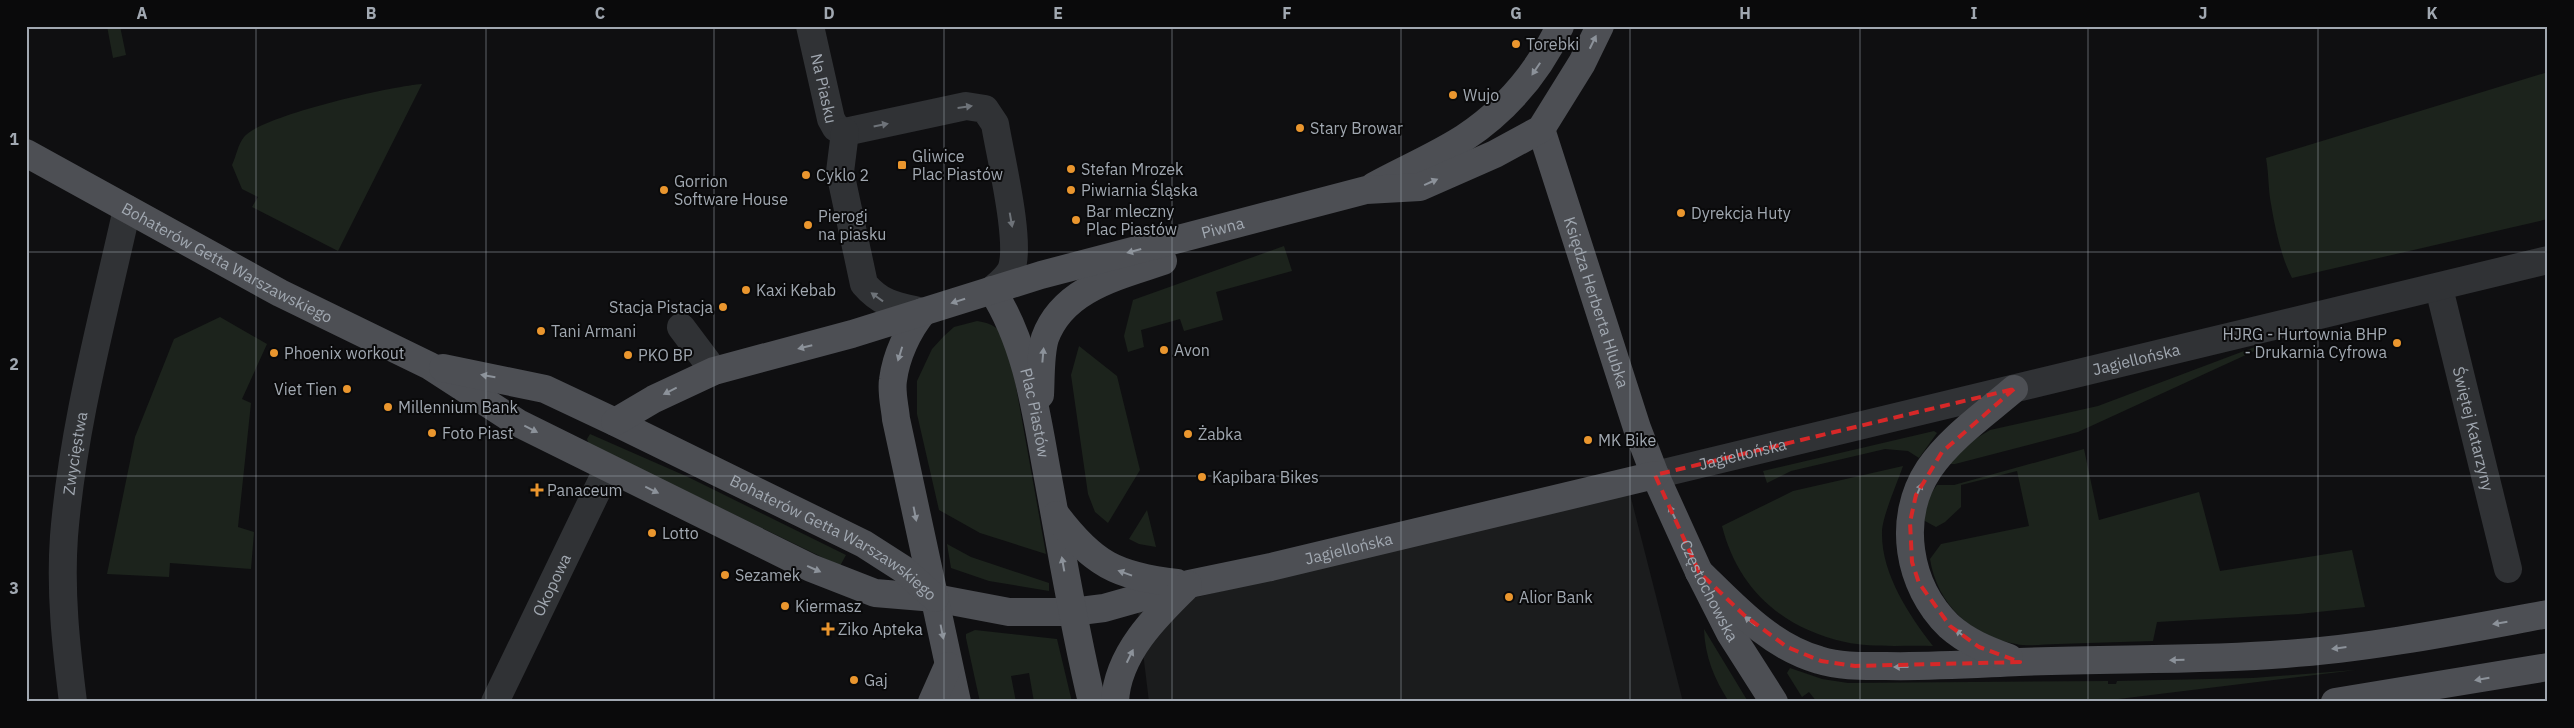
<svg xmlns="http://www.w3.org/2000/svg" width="2574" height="728" font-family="'IBM Plex Sans',sans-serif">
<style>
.built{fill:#1b1c1d}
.green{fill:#1c231c}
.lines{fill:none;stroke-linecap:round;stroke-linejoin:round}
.minor{stroke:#303235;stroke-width:28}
.major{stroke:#4d4f54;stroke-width:28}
.oneway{fill:#8c929a}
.oneway2{fill:#6e7379}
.marked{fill:none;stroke:#d62828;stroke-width:4;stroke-dasharray:10 6;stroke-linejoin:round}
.grid{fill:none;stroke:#a1a8b1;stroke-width:1;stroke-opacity:0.55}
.poi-dot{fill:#ea962e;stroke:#0a0a0b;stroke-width:2}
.labels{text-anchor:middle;stroke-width:4;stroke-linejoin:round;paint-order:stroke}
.poi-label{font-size:16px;fill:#a1a8b1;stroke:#0a0a0b;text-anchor:start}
.street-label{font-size:16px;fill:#a1a8b1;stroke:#0a0a0b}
.neatline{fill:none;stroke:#a1a8b1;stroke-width:2}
.grid-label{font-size:16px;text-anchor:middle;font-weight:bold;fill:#a1a8b1}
</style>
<rect width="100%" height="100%" fill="#0f0f11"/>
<path class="built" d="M 1630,494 L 1683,702 L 1149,702 L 1138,611 Z"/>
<path class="green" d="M 107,26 L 120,26 L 126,55 L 113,58 Z
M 2548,72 L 2548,219 L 2292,278 C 2281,257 2275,228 2271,204 C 2268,189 2269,175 2266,158 Z
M 422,84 L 338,251 L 252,207 L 258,197 L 242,189 L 232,165 C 236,157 238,144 244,137 C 260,116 392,86 422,84 Z
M 1284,246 L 1292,271 L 1216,292 L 1223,320 L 1184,331 L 1180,319 L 1141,330 L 1144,347 L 1128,352 L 1124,336 L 1133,300 Z
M 220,317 L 267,344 L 242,399 L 251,403 L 238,527 L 254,532 L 251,569 L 170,563 L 169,577 L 107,574 L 135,437 L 174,339 Z
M 977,321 C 992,323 1001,329 1008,342 L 1046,554 L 980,533 L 939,510 L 917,414 L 917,381 L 932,349 L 944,336 L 954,327 Z
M 2260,345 L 2261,348 L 2078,432 L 1955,464 L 1948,464 L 1975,439 L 1990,430 L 2098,406 Z
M 1079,346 L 1117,376 L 1140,470 L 1108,523 L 1095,512 L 1088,494 L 1071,375 Z
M 1934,431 L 1937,433 L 1919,458 L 1908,451 L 1885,449 L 1791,471 L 1767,483 L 1763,471 Z
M 590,434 L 688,477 L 846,555 L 840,566 L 589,444 L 587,439 Z
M 2084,449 L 2099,520 L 2199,492 L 2220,571 L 2352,550 L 2365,607 L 2299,614 L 2157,622 L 2153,641 C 2121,642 2089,643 2058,644 C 2044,644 2029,647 2016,644 C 1971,636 1937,604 1930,559 L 1941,544 L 2029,526 L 2017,471 L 1961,485 L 1961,507 L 1945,522 L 1936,527 L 1923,520 L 1930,495 L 1937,485 L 1954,485 Z
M 1903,466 C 1898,481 1882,517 1882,532 C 1881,573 1909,615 1933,646 C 1904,645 1873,648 1845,642 C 1782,628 1738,589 1722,526 L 1793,491 Z
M 1147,510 L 1156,547 L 1139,544 L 1129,539 Z
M 947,544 L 971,557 L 1049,583 L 1049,591 L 989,581 L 951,568 Z
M 1704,629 L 1747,700 L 1729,702 C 1714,678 1705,657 1704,629 Z
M 975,630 L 1057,639 L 1072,702 L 1034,702 L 1029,673 L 1011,676 L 1016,702 L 980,702 L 966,638 L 966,634 Z
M 1790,668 L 1822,679 L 1848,683 L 2108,681 L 2108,684 L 2116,684 L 2117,681 L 2253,678 L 2356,670 L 2094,702 L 1817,702 L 1809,692 L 1802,697 L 1787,673 Z"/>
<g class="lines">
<g class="minor">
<path id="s1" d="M 810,26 L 831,119 L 836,128 L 845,132"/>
<path d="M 845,132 L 966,106 L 985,109 L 995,124 C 1000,155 1022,244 1011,270 C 1007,278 999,284 992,290"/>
<path d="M 845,132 L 840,172 L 864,284 C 882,305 897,306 923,312"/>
<path id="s2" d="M 2439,288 L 2508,569"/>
<path d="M 681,327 L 714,371"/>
<path id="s3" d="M 1655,475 L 2548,260"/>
<path id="s4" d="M 73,702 C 66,646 60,592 64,536 C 73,425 103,317 127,209"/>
<path id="s5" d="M 495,702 L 608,468"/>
</g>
<g class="major">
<path id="s6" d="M 1541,129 L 1637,428 L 1655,475 L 1699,572 L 1730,633 L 1774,702"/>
<path id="s7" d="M 26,153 L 280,293 L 430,366 L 518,423 L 811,568 L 875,593 L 935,598 L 1009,612 L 1072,612 L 1104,608 L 1189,584 L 1271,567 L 1655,475"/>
<path d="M 1374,186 C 1403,170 1436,156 1464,138 C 1506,110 1539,71 1560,26"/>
<path id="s8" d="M 992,290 C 1028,346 1036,413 1048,478 C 1062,553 1074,628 1092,702"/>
<path d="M 923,312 C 908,330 896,356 893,380 C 891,392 895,407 896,419 L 957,702"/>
<path id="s9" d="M 443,368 L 545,389 L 615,422 L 864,544 L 903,569 L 935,598"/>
<path d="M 1040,395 C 1041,378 1040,354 1045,338 C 1063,288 1119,276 1163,261"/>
<path id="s10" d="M 615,422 L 654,399 L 714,371 L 852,334 L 1041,275 L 1366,190 L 1420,187 L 1495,154 L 1541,129 L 1582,63 L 1600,26"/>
<path d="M 1056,515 C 1093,564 1116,576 1177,583"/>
<path d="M 1699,572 C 1735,607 1770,646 1819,660 C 1841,667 1864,666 1886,666 C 1930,667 1974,664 2019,662 C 2107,658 2196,661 2285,654 C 2373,648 2461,630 2548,614"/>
<path d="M 2009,658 C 1987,650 1967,642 1949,626 C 1908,586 1896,519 1929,469 C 1951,437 1985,414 2014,389"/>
<path d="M 932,702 L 948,666"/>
<path d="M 1115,702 C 1117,654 1156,616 1188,585"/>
<path d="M 2335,702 L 2548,667"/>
</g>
</g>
<defs><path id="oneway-solid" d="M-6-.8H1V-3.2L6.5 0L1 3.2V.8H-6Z" transform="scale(1.25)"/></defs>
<g class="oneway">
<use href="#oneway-solid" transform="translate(1593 42) rotate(-64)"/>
<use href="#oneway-solid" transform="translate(1536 69) rotate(124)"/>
<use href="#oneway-solid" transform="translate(1431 182) rotate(-24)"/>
<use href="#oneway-solid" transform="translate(1134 251) rotate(165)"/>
<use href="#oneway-solid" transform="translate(958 301) rotate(162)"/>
<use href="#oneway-solid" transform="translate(805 347) rotate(166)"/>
<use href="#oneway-solid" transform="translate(900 354) rotate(107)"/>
<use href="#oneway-solid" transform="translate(1043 355) rotate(-85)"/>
<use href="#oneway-solid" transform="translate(488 376) rotate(-170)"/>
<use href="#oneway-solid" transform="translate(670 391) rotate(153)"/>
<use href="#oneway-solid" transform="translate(531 429) rotate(27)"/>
<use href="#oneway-solid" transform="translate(652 490) rotate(26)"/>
<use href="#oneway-solid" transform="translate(1919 490) rotate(-66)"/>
<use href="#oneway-solid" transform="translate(1672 512) rotate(-116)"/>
<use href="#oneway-solid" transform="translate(915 514) rotate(79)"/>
<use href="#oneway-solid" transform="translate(1063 564) rotate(-100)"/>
<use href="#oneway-solid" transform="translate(814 569) rotate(24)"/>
<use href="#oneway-solid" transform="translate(1125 573) rotate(-160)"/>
<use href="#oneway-solid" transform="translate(1750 621) rotate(-141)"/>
<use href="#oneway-solid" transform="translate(2500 623) rotate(171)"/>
<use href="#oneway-solid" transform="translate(942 632) rotate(79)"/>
<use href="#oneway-solid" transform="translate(1961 634) rotate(-144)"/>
<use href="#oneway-solid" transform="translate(2339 648) rotate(173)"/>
<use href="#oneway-solid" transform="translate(1130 656) rotate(-64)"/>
<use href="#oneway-solid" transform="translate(2177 660) rotate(179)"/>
<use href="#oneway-solid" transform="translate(1901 667) rotate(-180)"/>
<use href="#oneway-solid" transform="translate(2482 679) rotate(170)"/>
</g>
<g class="oneway2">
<use href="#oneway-solid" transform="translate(965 107) rotate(-8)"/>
<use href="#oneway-solid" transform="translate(881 125) rotate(-11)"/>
<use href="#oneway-solid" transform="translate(1011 220) rotate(80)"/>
<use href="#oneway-solid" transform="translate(877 297) rotate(-144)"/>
</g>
<path class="marked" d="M 2014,389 L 1942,452 L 1916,495 L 1910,522 L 1912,562 L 1919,583 L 1950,626 L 1979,647 L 2020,662 L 1855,666 L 1821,661 L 1787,647 L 1744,615 L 1699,572 L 1655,475 Z"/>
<path class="grid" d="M 256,26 L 256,702M 486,26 L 486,702M 714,26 L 714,702M 944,26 L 944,702M 1172,26 L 1172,702M 1401,26 L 1401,702M 1630,26 L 1630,702M 1860,26 L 1860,702M 2088,26 L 2088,702M 2318,26 L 2318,702M 26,252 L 2548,252M 26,476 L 2548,476"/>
<g class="poi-dot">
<circle cx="1516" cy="44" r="5"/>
<circle cx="1453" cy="95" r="5"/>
<circle cx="1300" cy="128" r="5"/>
<rect x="897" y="160" width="10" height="10" rx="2.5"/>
<circle cx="1071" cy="169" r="5"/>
<circle cx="806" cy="175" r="5"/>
<circle cx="664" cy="190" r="5"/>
<circle cx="1071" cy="190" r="5"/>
<circle cx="1681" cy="213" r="5"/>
<circle cx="1076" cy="220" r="5"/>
<circle cx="808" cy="225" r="5"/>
<circle cx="746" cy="290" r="5"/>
<circle cx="723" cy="307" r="5"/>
<circle cx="541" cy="331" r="5"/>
<circle cx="2397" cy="343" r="5"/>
<circle cx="1164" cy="350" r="5"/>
<circle cx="274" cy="353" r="5"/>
<circle cx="628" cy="355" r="5"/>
<circle cx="347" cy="389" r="5"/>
<circle cx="388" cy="407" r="5"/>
<circle cx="432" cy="433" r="5"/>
<circle cx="1188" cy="434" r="5"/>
<circle cx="1588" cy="440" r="5"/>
<circle cx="1202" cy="477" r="5"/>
<path d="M534.5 482.5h5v5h5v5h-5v5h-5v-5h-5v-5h5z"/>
<circle cx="652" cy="533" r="5"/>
<circle cx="725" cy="575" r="5"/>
<circle cx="1509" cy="597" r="5"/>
<circle cx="785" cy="606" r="5"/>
<path d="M825.5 621.5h5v5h5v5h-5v5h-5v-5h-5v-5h5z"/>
<circle cx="854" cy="680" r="5"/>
</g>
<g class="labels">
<g class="poi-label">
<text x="1526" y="50">Torebki</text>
<text x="1463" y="101">Wujo</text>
<text x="1310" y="134">Stary Browar</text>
<text x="912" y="162">Gliwice<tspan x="912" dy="18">Plac Piastów</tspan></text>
<text x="1081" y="175">Stefan Mrozek</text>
<text x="816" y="181">Cyklo 2</text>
<text x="674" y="187">Gorrion<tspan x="674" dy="18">Software House</tspan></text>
<text x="1081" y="196">Piwiarnia Śląska</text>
<text x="1086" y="217">Bar mleczny<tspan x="1086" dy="18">Plac Piastów</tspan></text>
<text x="1691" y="219">Dyrekcja Huty</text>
<text x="818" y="222">Pierogi<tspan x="818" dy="18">na piasku</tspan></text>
<text x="756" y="296">Kaxi Kebab</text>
<text x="713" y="313" text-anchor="end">Stacja Pistacja</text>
<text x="551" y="337">Tani Armani</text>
<text x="2387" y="340" text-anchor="end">HJRG - Hurtownia BHP<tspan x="2387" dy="18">- Drukarnia Cyfrowa</tspan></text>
<text x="1174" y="356">Avon</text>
<text x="284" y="359">Phoenix workout</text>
<text x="638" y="361">PKO BP</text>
<text x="337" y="395" text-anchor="end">Viet Tien</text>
<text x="398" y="413">Millennium Bank</text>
<text x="442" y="439">Foto Piast</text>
<text x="1198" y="440">Żabka</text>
<text x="1598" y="446">MK Bike</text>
<text x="1212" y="483">Kapibara Bikes</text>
<text x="547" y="496">Panaceum</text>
<text x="662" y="539">Lotto</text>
<text x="735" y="581">Sezamek</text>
<text x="1519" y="603">Alior Bank</text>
<text x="795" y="612">Kiermasz</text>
<text x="838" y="635">Ziko Apteka</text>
<text x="864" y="686">Gaj</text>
</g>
<g class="street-label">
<text dy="6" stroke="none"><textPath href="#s1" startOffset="64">Na Piasku</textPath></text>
<text dy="6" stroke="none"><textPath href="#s10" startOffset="640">Piwna</textPath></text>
<text dy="6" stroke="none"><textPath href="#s7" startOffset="229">Bohaterów Getta Warszawskiego</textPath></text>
<text dy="6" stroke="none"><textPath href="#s6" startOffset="182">Księdza Herberta Hlubka</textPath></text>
<text dy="6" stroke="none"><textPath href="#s3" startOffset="495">Jagiellońska</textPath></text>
<text dy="6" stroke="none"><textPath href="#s8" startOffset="131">Plac Piastów</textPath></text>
<text dy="6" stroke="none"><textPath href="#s2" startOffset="145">Świętej Katarzyny</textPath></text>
<text dy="6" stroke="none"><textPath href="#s4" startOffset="250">Zwycięstwa</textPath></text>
<text dy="6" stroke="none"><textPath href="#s3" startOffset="90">Jagiellońska</textPath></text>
<text dy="6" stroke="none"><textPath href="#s9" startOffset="429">Bohaterów Getta Warszawskiego</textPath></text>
<text dy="6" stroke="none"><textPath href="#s7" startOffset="1440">Jagiellońska</textPath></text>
<text dy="6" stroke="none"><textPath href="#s5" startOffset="130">Okopowa</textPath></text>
<text dy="6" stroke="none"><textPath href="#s6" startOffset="492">Częstochowska</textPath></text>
</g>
</g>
<rect width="2574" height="728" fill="none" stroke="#0a0a0b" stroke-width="55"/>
<rect x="28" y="28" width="2518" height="672" class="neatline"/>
<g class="grid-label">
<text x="142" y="19">A</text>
<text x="371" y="19">B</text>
<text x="600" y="19">C</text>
<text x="829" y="19">D</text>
<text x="1058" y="19">E</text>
<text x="1287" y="19">F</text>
<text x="1516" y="19">G</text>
<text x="1745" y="19">H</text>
<text x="1974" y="19">I</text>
<text x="2203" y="19">J</text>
<text x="2432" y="19">K</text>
<text x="14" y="145">1</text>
<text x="14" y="370">2</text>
<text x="14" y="594">3</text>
</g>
</svg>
